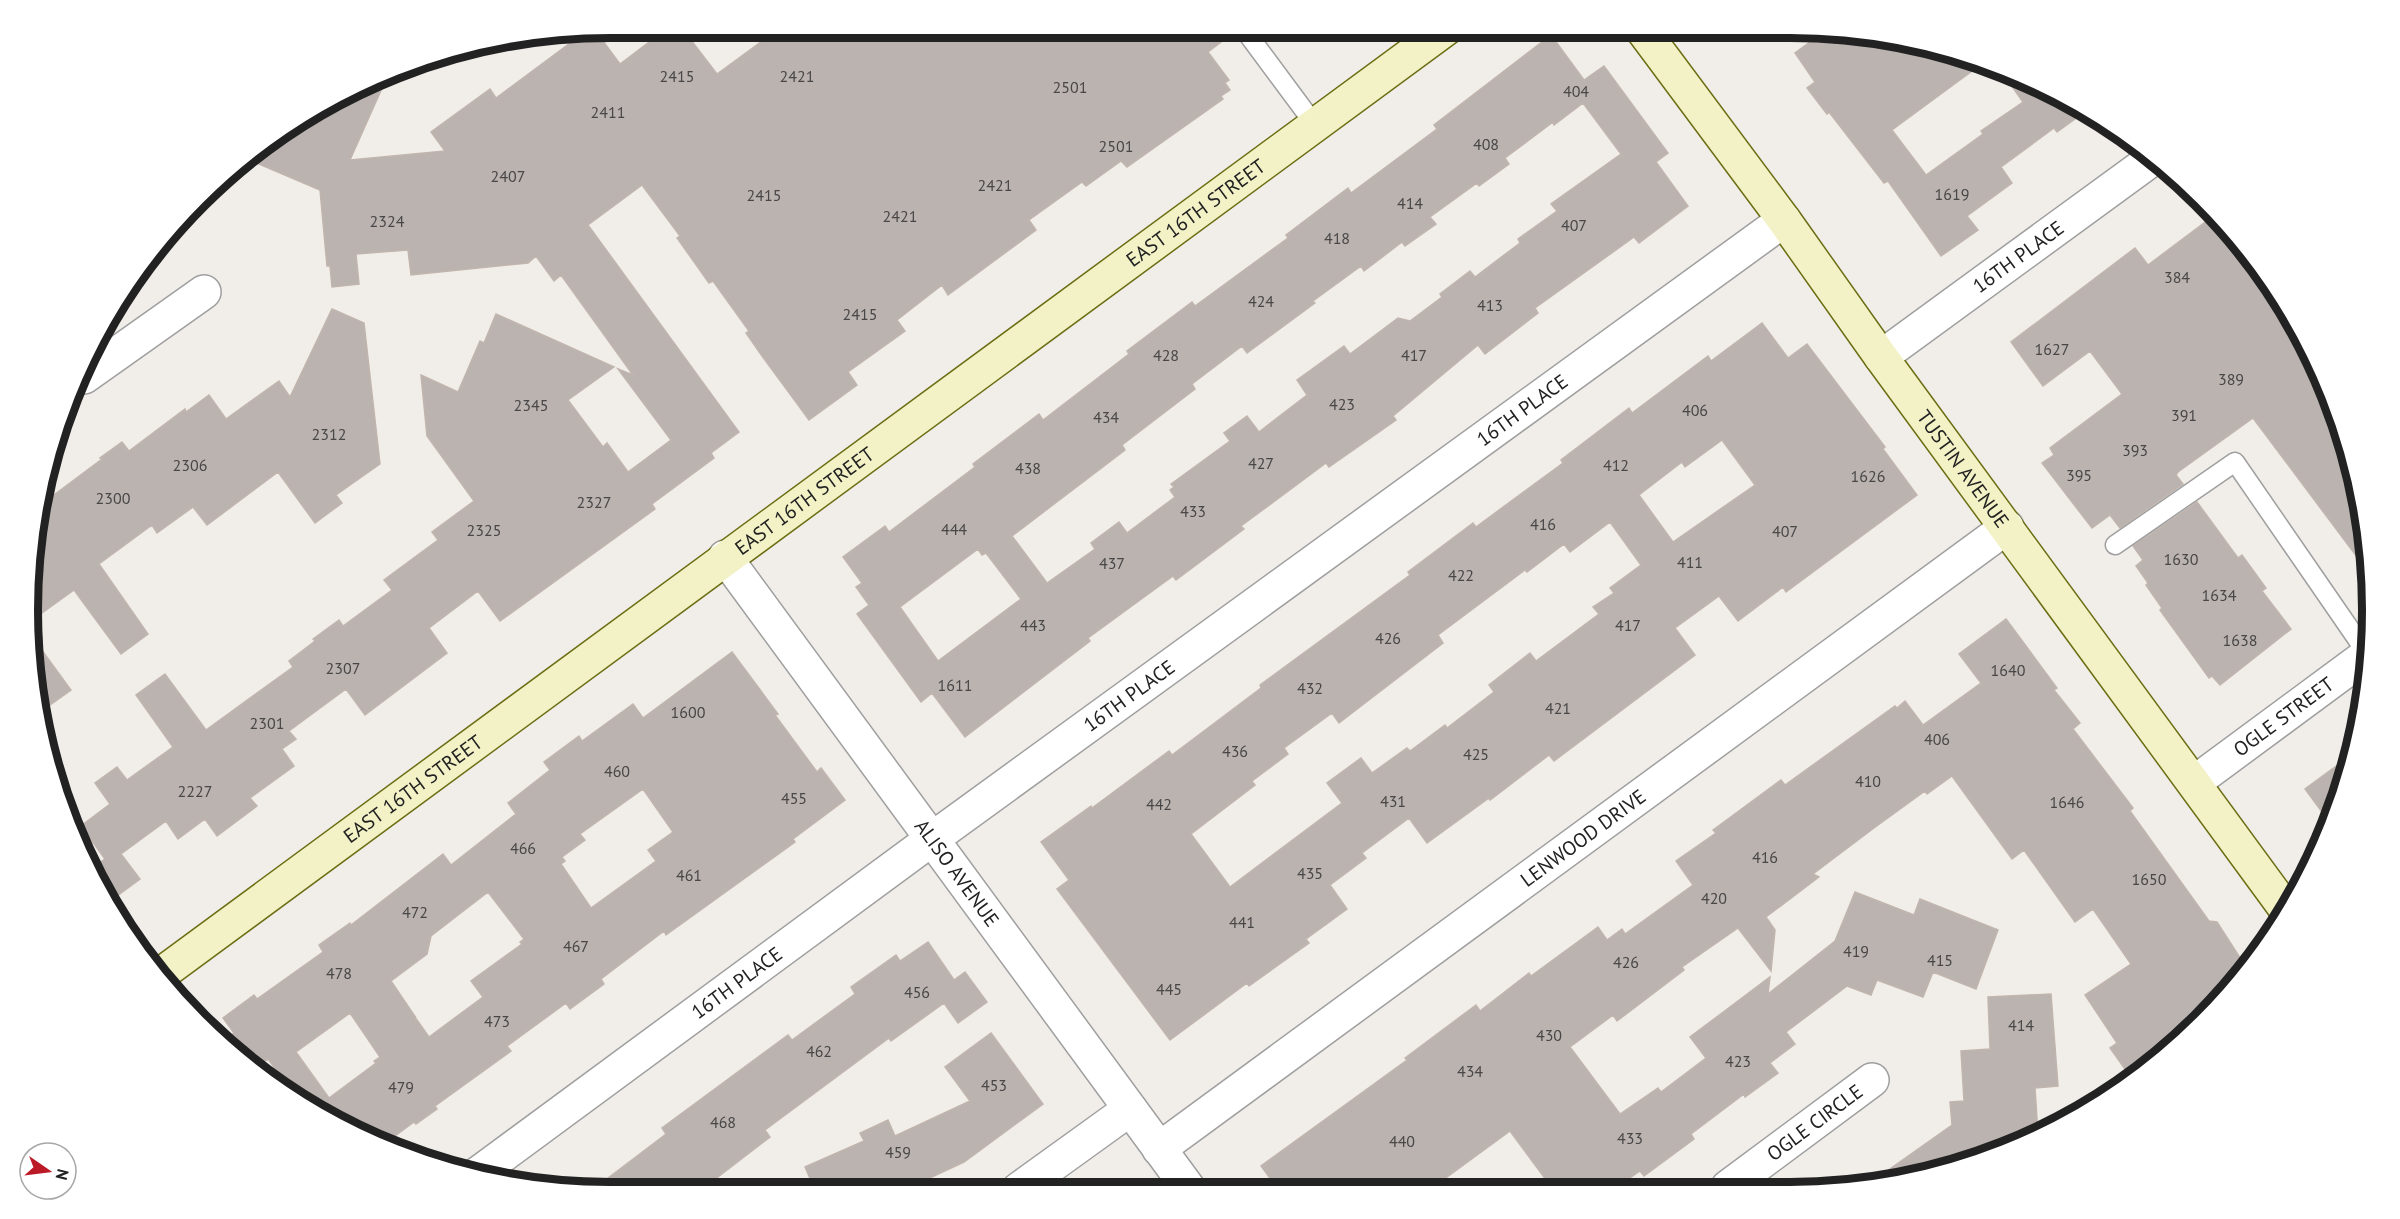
<svg xmlns="http://www.w3.org/2000/svg" width="2400" height="1219" font-family="'PT Sans',sans-serif">
<style>
.building{fill:#bab3b0;stroke:#c1b5ae;stroke-width:1.5;fill-rule:evenodd}
.lines{fill:none;stroke-linecap:round;stroke-linejoin:round}
.lane-casing{stroke:#9f9f9f;stroke-width:21}
.street-casing{stroke:#9f9f9f;stroke-width:36}
.secondary-casing{stroke:#6b6e13;stroke-width:36}
.lane{stroke:#fff;stroke-width:18}
.street{stroke:#fff;stroke-width:33}
.secondary{stroke:#f3f2c6;stroke-width:33}
.labels{text-anchor:middle;stroke-width:4.5;stroke-linejoin:round;paint-order:stroke}
.number-label{font-size:16px;fill:#484646}
.street-label{font-size:20px;fill:#222;stroke:#fff}
.rim{fill:none;stroke:#222;stroke-width:8}
</style>
<rect width="100%" height="100%" fill="#f1eeea"/>
<path class="building" d="M 669,27 L 681,27 L 717,74 L 762,41 L 751,27 L 793,27 L 801,37 L 814,27 L 1232,28 L 1233,33 L 1208,52 L 1229,80 L 1225,83 L 1230,90 L 1221,96 L 1223,99 L 1127,167 L 1121,161 L 1086,186 L 1082,182 L 1029,220 L 1036,230 L 948,295 L 942,285 L 897,320 L 905,331 L 848,372 L 857,385 L 809,420 L 762,356 L 746,333 L 749,331 L 713,281 L 709,283 L 677,238 L 680,236 L 642,185 L 588,225 L 739,432 L 711,453 L 714,458 L 652,504 L 655,509 L 500,621 L 478,591 L 429,628 L 447,653 L 365,715 L 346,689 L 289,731 L 296,739 L 282,749 L 294,766 L 250,798 L 257,806 L 217,836 L 205,819 L 178,839 L 166,821 L 121,854 L 140,879 L 113,899 L 93,867 L 105,859 L 81,826 L 110,804 L 95,783 L 117,767 L 127,780 L 173,747 L 136,695 L 165,674 L 206,730 L 293,667 L 289,661 L 315,641 L 313,639 L 339,620 L 343,626 L 392,590 L 384,580 L 438,540 L 432,532 L 474,501 L 427,436 L 421,375 L 458,392 L 480,341 L 484,343 L 496,314 L 614,367 L 568,400 L 603,447 L 607,443 L 628,472 L 671,440 L 618,369 L 633,375 L 561,275 L 554,281 L 536,256 L 528,263 L 411,275 L 408,250 L 356,254 L 359,284 L 332,287 L 330,266 L 327,266 L 320,190 L 245,158 L 255,148 L 387,77 L 350,160 L 445,151 L 431,132 L 490,89 L 496,98 L 589,29 L 594,29 L 620,64 Z
M 1829,28 L 1942,47 L 1983,63 L 1892,130 L 1926,175 L 1983,134 L 1981,131 L 2023,102 L 1999,68 L 2048,87 L 2086,111 L 2057,132 L 2054,128 L 2001,167 L 2012,183 L 1967,216 L 1978,230 L 1941,256 L 1888,181 L 1884,183 L 1829,112 L 1827,114 L 1807,88 L 1815,82 L 1795,53 Z
M 1551,35 L 1584,80 L 1604,66 L 1668,153 L 1656,162 L 1688,206 L 1639,243 L 1634,237 L 1535,308 L 1538,313 L 1485,354 L 1478,345 L 1393,416 L 1396,420 L 1329,467 L 1326,463 L 1241,526 L 1244,529 L 1176,580 L 1173,576 L 1088,638 L 1090,641 L 965,737 L 932,693 L 921,702 L 857,614 L 869,605 L 856,587 L 862,583 L 843,557 L 885,526 L 889,532 L 975,467 L 973,464 L 1039,414 L 1043,420 L 1129,354 L 1127,351 L 1192,302 L 1195,306 L 1288,238 L 1286,235 L 1348,188 L 1351,193 L 1437,129 L 1434,125 ZM 1583,103 L 1621,154 L 1551,204 L 1557,211 L 1518,239 L 1520,243 L 1475,277 L 1470,271 L 1440,294 L 1442,297 L 1410,321 L 1398,318 L 1350,354 L 1344,346 L 1297,380 L 1307,395 L 1259,432 L 1247,416 L 1224,433 L 1230,441 L 1171,484 L 1174,487 L 1170,490 L 1175,497 L 1127,533 L 1119,522 L 1091,543 L 1095,549 L 1047,583 L 1012,536 L 1125,450 L 1122,445 L 1195,389 L 1192,384 L 1242,346 L 1247,353 L 1315,303 L 1313,301 L 1361,266 L 1364,271 L 1402,242 L 1405,246 L 1436,224 L 1430,217 L 1477,183 L 1479,186 L 1509,164 L 1505,158 L 1553,122 L 1554,125 ZM 978,549 L 982,555 L 986,553 L 1021,599 L 938,661 L 900,607 Z
M 2216,214 L 2229,226 L 2294,317 L 2288,321 L 2311,353 L 2342,423 L 2368,534 L 2369,573 L 2253,418 L 2178,472 L 2176,475 L 2183,484 L 2120,528 L 2110,515 L 2092,528 L 2042,463 L 2054,455 L 2050,448 L 2122,394 L 2090,351 L 2043,386 L 2011,342 L 2135,248 L 2148,265 Z
M 332,309 L 364,323 L 380,464 L 336,495 L 342,503 L 315,523 L 278,472 L 207,525 L 193,507 L 157,533 L 152,525 L 99,564 L 148,634 L 121,654 L 74,590 L 31,621 L 42,504 L 102,459 L 100,458 L 122,442 L 129,451 L 185,409 L 186,412 L 209,395 L 226,419 L 279,381 L 290,397 Z
M 1762,323 L 1788,358 L 1807,344 L 1885,447 L 1883,449 L 1917,495 L 1786,592 L 1783,587 L 1738,621 L 1719,596 L 1675,628 L 1695,655 L 1554,761 L 1549,755 L 1490,800 L 1489,798 L 1427,843 L 1409,818 L 1362,853 L 1366,858 L 1330,885 L 1347,909 L 1306,939 L 1309,943 L 1249,986 L 1247,983 L 1170,1040 L 1057,889 L 1069,880 L 1041,842 L 1091,806 L 1092,808 L 1169,751 L 1172,755 L 1261,688 L 1260,685 L 1410,575 L 1408,572 L 1473,523 L 1476,527 L 1563,463 L 1561,460 L 1629,408 L 1632,413 L 1708,356 L 1711,361 ZM 1722,440 L 1755,485 L 1673,542 L 1639,495 L 1682,462 L 1685,467 ZM 1610,522 L 1641,565 L 1610,588 L 1614,593 L 1593,607 L 1599,614 L 1536,661 L 1530,653 L 1489,685 L 1494,692 L 1447,728 L 1445,725 L 1410,751 L 1407,748 L 1372,773 L 1361,758 L 1327,783 L 1342,803 L 1230,887 L 1191,834 L 1255,785 L 1252,781 L 1288,754 L 1284,748 L 1332,713 L 1339,723 L 1443,643 L 1438,635 L 1525,570 L 1527,572 L 1564,544 L 1570,552 Z
M 2197,502 L 2238,558 L 2242,555 L 2266,588 L 2262,591 L 2291,629 L 2220,685 L 2212,676 L 2209,678 L 2160,610 L 2162,608 L 2146,585 L 2148,583 L 2136,566 L 2143,560 L 2133,546 Z
M 2006,619 L 2057,688 L 2054,690 L 2080,723 L 2073,729 L 2133,808 L 2130,811 L 2209,921 L 2217,922 L 2246,967 L 2229,993 L 2145,1072 L 2132,1079 L 2110,1048 L 2117,1043 L 2085,995 L 2131,964 L 2093,909 L 2075,922 L 2024,850 L 2012,859 L 1952,776 L 1927,794 L 1925,791 L 1874,828 L 1813,874 L 1819,877 L 1766,917 L 1775,930 L 1771,971 L 1738,928 L 1682,967 L 1684,970 L 1617,1021 L 1613,1015 L 1570,1047 L 1620,1114 L 1658,1088 L 1661,1092 L 1706,1058 L 1690,1037 L 1770,977 L 1768,994 L 1835,941 L 1855,892 L 1914,915 L 1920,899 L 1998,930 L 1976,989 L 1933,972 L 1923,997 L 1877,980 L 1871,995 L 1847,986 L 1786,1032 L 1795,1044 L 1770,1063 L 1778,1073 L 1745,1097 L 1744,1094 L 1691,1134 L 1694,1139 L 1644,1176 L 1640,1171 L 1615,1188 L 1552,1188 L 1510,1131 L 1432,1188 L 1278,1189 L 1261,1166 L 1407,1060 L 1405,1058 L 1476,1005 L 1480,1011 L 1529,973 L 1531,976 L 1598,927 L 1607,940 L 1622,929 L 1625,934 L 1693,885 L 1676,861 L 1716,833 L 1713,830 L 1781,780 L 1785,785 L 1895,706 L 1897,708 L 1905,701 L 1923,725 L 1981,683 L 1959,654 Z
M 30,634 L 71,690 L 43,710 L 28,648 Z
M 732,652 L 778,714 L 775,715 L 817,772 L 821,768 L 845,800 L 793,839 L 795,842 L 666,935 L 664,931 L 601,979 L 604,984 L 570,1009 L 566,1003 L 507,1046 L 511,1051 L 435,1106 L 437,1109 L 416,1124 L 414,1122 L 384,1144 L 352,1132 L 297,1098 L 268,1059 L 253,1070 L 222,1041 L 234,1033 L 223,1018 L 254,995 L 257,999 L 323,952 L 319,945 L 350,923 L 351,925 L 443,854 L 451,865 L 516,814 L 508,803 L 550,770 L 544,762 L 579,736 L 582,741 L 633,704 L 643,718 ZM 643,789 L 673,832 L 648,850 L 656,861 L 591,908 L 561,864 L 565,861 L 562,857 L 585,840 L 580,834 ZM 488,892 L 524,939 L 520,942 L 522,944 L 471,981 L 483,997 L 429,1037 L 417,1020 L 415,1022 L 416,1018 L 391,981 L 427,954 L 431,936 ZM 350,1013 L 380,1057 L 374,1061 L 376,1063 L 329,1098 L 296,1052 Z
M 2354,753 L 2353,761 L 2330,823 L 2305,789 Z
M 928,942 L 954,980 L 965,972 L 987,1002 L 958,1023 L 944,1003 L 891,1041 L 889,1038 L 765,1130 L 770,1137 L 701,1190 L 591,1191 L 666,1134 L 662,1128 L 788,1035 L 792,1040 L 855,994 L 851,987 L 896,955 L 900,961 Z
M 2051,994 L 2058,1086 L 2035,1088 L 2038,1134 L 2013,1148 L 1871,1186 L 1870,1183 L 1952,1125 L 1950,1102 L 1964,1101 L 1961,1051 L 1990,1049 L 1988,997 Z
M 991,1033 L 1043,1104 L 964,1162 L 904,1190 L 815,1190 L 805,1167 L 864,1141 L 860,1133 L 888,1120 L 895,1136 L 970,1101 L 945,1067 Z"/>
<g class="lines">
<defs>
<path id="lane" d="M 1243,28 L 1315,125
M 2115,545 L 2235,462 L 2368,655"/>
<g id="street">
<path id="s1" d="M 1881,357 L 2155,157"/>
<path d="M 84,377 L 204,292"/>
<path id="s2" d="M 725,557 L 1189,1189"/>
<path id="s3" d="M 2195,782 L 2371,652"/>
<path id="s4" d="M 1159,1149 L 2007,527"/>
<path id="s5" d="M 476,1175 L 932,839 L 1784,220"/>
<path id="s6" d="M 1728,1187 L 1872,1080"/>
<path d="M 1019,1189 L 1130,1109"/>
</g>
<g id="secondary">
<path id="s7" d="M 1641,28 L 1784,220 L 1881,357 L 2285,908"/>
<path id="s8" d="M 160,975 L 1447,28"/>
</g>
</defs>
<use href="#lane" class="lane-casing"/>
<use href="#street" class="street-casing"/>
<use href="#secondary" class="secondary-casing"/>
<use href="#lane" class="lane"/>
<use href="#street" class="street"/>
<use href="#secondary" class="secondary"/>
</g>
<g class="labels">
<g class="number-label">
<text x="677" y="82">2415</text>
<text x="797" y="82">2421</text>
<text x="1070" y="93">2501</text>
<text x="1576" y="97">404</text>
<text x="608" y="118">2411</text>
<text x="1486" y="150">408</text>
<text x="1116" y="152">2501</text>
<text x="508" y="182">2407</text>
<text x="995" y="191">2421</text>
<text x="1952" y="200">1619</text>
<text x="764" y="201">2415</text>
<text x="1410" y="209">414</text>
<text x="900" y="222">2421</text>
<text x="387" y="227">2324</text>
<text x="1574" y="231">407</text>
<text x="1337" y="244">418</text>
<text x="2177" y="283">384</text>
<text x="1261" y="307">424</text>
<text x="1490" y="311">413</text>
<text x="860" y="320">2415</text>
<text x="2052" y="355">1627</text>
<text x="1166" y="361">428</text>
<text x="1414" y="361">417</text>
<text x="2231" y="385">389</text>
<text x="1342" y="410">423</text>
<text x="531" y="411">2345</text>
<text x="1695" y="416">406</text>
<text x="2184" y="421">391</text>
<text x="1106" y="423">434</text>
<text x="329" y="440">2312</text>
<text x="2135" y="456">393</text>
<text x="1261" y="469">427</text>
<text x="190" y="471">2306</text>
<text x="1616" y="471">412</text>
<text x="1028" y="474">438</text>
<text x="2079" y="481">395</text>
<text x="1868" y="482">1626</text>
<text x="113" y="504">2300</text>
<text x="594" y="508">2327</text>
<text x="1193" y="517">433</text>
<text x="1543" y="530">416</text>
<text x="954" y="535">444</text>
<text x="484" y="536">2325</text>
<text x="1785" y="537">407</text>
<text x="2181" y="565">1630</text>
<text x="1690" y="568">411</text>
<text x="1112" y="569">437</text>
<text x="1461" y="581">422</text>
<text x="2219" y="601">1634</text>
<text x="1033" y="631">443</text>
<text x="1628" y="631">417</text>
<text x="1388" y="644">426</text>
<text x="2240" y="646">1638</text>
<text x="343" y="674">2307</text>
<text x="2008" y="676">1640</text>
<text x="955" y="691">1611</text>
<text x="1310" y="694">432</text>
<text x="1558" y="714">421</text>
<text x="688" y="718">1600</text>
<text x="267" y="729">2301</text>
<text x="1937" y="745">406</text>
<text x="1235" y="757">436</text>
<text x="1476" y="760">425</text>
<text x="617" y="777">460</text>
<text x="1868" y="787">410</text>
<text x="195" y="797">2227</text>
<text x="794" y="804">455</text>
<text x="1393" y="807">431</text>
<text x="2067" y="808">1646</text>
<text x="1159" y="810">442</text>
<text x="523" y="854">466</text>
<text x="1765" y="863">416</text>
<text x="1310" y="879">435</text>
<text x="689" y="881">461</text>
<text x="2149" y="885">1650</text>
<text x="1714" y="904">420</text>
<text x="415" y="918">472</text>
<text x="1242" y="928">441</text>
<text x="576" y="952">467</text>
<text x="1856" y="957">419</text>
<text x="1940" y="966">415</text>
<text x="1626" y="968">426</text>
<text x="339" y="979">478</text>
<text x="1169" y="995">445</text>
<text x="917" y="998">456</text>
<text x="497" y="1027">473</text>
<text x="2021" y="1031">414</text>
<text x="1549" y="1041">430</text>
<text x="819" y="1057">462</text>
<text x="1738" y="1067">423</text>
<text x="1470" y="1077">434</text>
<text x="994" y="1091">453</text>
<text x="401" y="1093">479</text>
<text x="723" y="1128">468</text>
<text x="1630" y="1144">433</text>
<text x="1402" y="1147">440</text>
<text x="898" y="1158">459</text>
</g>
<g class="street-label">
<text dy="7" stroke="none"><textPath href="#s8" startOffset="1286">EAST 16TH STREET</textPath></text>
<text dy="7" stroke="none"><textPath href="#s1" startOffset="170">16TH PLACE</textPath></text>
<text dy="7" stroke="none"><textPath href="#s5" startOffset="1296">16TH PLACE</textPath></text>
<text dy="7" stroke="none"><textPath href="#s7" startOffset="546">TUSTIN AVENUE</textPath></text>
<text dy="7" stroke="none"><textPath href="#s8" startOffset="800">EAST 16TH STREET</textPath></text>
<text dy="7" stroke="none"><textPath href="#s5" startOffset="810">16TH PLACE</textPath></text>
<text dy="7" stroke="none"><textPath href="#s3" startOffset="110">OGLE STREET</textPath></text>
<text dy="7" stroke="none"><textPath href="#s8" startOffset="314">EAST 16TH STREET</textPath></text>
<text dy="7" stroke="none"><textPath href="#s4" startOffset="526">LENWOOD DRIVE</textPath></text>
<text dy="7" stroke="none"><textPath href="#s2" startOffset="392">ALISO AVENUE</textPath></text>
<text dy="7" stroke="none"><textPath href="#s5" startOffset="324">16TH PLACE</textPath></text>
<text dy="7" stroke="none"><textPath href="#s6" startOffset="108">OGLE CIRCLE</textPath></text>
</g>
</g>
<path d="M0 0H2400V1219H0ZM610 38H1790A572 572 0 0 1 2362 610V610A572 572 0 0 1 1790 1182H610A572 572 0 0 1 38 610V610A572 572 0 0 1 610 38Z" fill="#fff" fill-rule="evenodd"/>
<path class="rim" d="M610 38H1790A572 572 0 0 1 2362 610V610A572 572 0 0 1 1790 1182H610A572 572 0 0 1 38 610V610A572 572 0 0 1 610 38Z"/>
<g transform="translate(48 1171) rotate(104)"><circle r="28" fill="#ffffff" stroke="#a7a7a7" stroke-width="1.5"/>
<path d="M0-4.5L10 22L0 15L-10 22Z" fill="#bb1925"/>
<text y="-9" font-size="16" font-weight="bold" text-anchor="middle" fill="#222222">N</text>
</g>
</svg>
